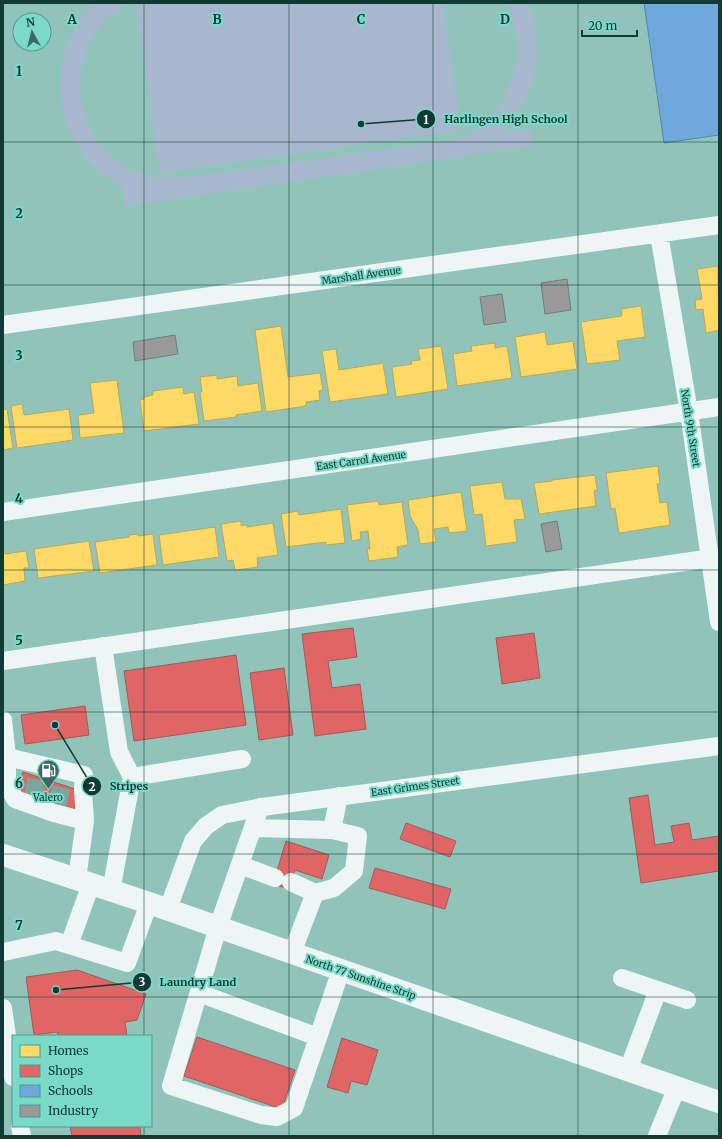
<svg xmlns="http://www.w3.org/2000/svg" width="722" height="1139" font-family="Merriweather,serif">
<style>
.green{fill:#a9b7ce}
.homes{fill:#ffd966;stroke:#b7a957}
.shops{fill:#e06666;stroke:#a25957}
.schools{fill:#6fa8dc;stroke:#5287a9}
.industry{fill:#999;stroke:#707c7a}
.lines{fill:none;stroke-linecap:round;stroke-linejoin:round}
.minor-tunnel{stroke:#76a89f;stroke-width:18;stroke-dasharray:18 9;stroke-linecap:butt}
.minor{stroke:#eef6f5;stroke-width:18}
.major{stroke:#eef6f5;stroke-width:22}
.grid{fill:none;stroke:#103a33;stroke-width:1;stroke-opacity:0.55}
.labels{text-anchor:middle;stroke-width:4;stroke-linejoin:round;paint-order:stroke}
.street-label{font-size:10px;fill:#103a33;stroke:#7adac8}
.poi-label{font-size:10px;fill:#103a33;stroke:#7adac8}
.grid-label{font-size:13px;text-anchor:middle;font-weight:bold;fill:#103a33;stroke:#7adac8;stroke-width:4;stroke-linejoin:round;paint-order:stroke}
.leader{fill:none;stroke:#103a33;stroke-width:1.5}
.callout-dot{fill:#103a33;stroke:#7adac8;stroke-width:1.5}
.mark-label{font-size:12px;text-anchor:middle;font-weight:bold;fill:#fff}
.callout-label{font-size:11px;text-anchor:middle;font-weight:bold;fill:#103a33;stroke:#7adac8;stroke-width:4;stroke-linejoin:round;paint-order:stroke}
</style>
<rect width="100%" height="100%" fill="#90c4ba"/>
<path class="green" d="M 95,3 L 129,3 C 72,32 63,114 110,155 C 117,161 124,167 132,171 C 152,179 171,178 192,177 L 450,141 C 457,139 465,138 471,134 C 497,119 517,81 518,51 C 518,34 514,19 508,3 L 528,3 C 532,9 533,16 534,23 C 544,64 529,104 501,133 L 531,130 L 533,146 L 468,154 L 464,156 L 125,206 L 122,186 C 110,178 97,171 88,160 C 50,116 52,42 95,3 Z
M 148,3 L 443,3 L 461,130 L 160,173 L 136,5 Z"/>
<path class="homes" d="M 718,266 L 719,330 L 706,333 L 703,309 L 696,310 L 695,300 L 702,299 L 697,269 Z
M 641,306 L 645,337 L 617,341 L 620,360 L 587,364 L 581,322 L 622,316 L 621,309 Z
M 281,326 L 288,377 L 320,373 L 323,390 L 319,391 L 320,400 L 306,402 L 306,406 L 266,412 L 255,330 Z
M 545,332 L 547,345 L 573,341 L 577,369 L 521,377 L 515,337 Z
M 495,343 L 495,348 L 507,346 L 512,378 L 457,386 L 453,354 L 472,351 L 471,346 Z
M 441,346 L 448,389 L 396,397 L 392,367 L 412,364 L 411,361 L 420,360 L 418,349 Z
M 336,349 L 339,370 L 383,363 L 388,394 L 330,402 L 322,351 Z
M 217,375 L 217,379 L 237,376 L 238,386 L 258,383 L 262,411 L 236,415 L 236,417 L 204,421 L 200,392 L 202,392 L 200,377 Z
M 117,380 L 124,433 L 80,438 L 78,415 L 94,413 L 90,383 Z
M 183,387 L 184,394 L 194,392 L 199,424 L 144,431 L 140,400 L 144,399 L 144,397 L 153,395 L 153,391 Z
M 22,404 L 24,415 L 69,409 L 73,440 L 17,448 L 11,406 Z
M 7,409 L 13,448 L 3,450 L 3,410 Z
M 658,466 L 660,484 L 657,484 L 660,503 L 667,502 L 670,525 L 619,533 L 615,508 L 611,509 L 606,473 Z
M 595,475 L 597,490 L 594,491 L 596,506 L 539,514 L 534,483 L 552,481 L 552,480 Z
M 502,482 L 505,499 L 521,499 L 525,519 L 514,520 L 517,542 L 486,546 L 482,514 L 474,515 L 470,486 Z
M 461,492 L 467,531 L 449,533 L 448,527 L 434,529 L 436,542 L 420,544 L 418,530 L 410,516 L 408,500 Z
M 378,501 L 379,505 L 402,502 L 408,545 L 397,547 L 398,557 L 369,561 L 367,549 L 370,549 L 368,531 L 360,532 L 361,539 L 352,541 L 347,505 Z
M 341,509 L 345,543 L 326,545 L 326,542 L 286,547 L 281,514 L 298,511 L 299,515 Z
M 241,521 L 241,526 L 247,525 L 247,527 L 273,523 L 278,555 L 257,558 L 258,567 L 235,570 L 233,560 L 227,561 L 221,524 Z
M 215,527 L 219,557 L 163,565 L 159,535 Z
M 138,534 L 138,536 L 153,534 L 157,565 L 100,573 L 95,542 L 129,537 L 129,535 Z
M 89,541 L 94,571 L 38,578 L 34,549 Z
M 26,551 L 29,568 L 24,568 L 25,581 L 3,585 L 3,552 L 4,552 L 5,554 Z"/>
<path class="shops" d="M 353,628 L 357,657 L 328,661 L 332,688 L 360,684 L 366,729 L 315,736 L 302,634 Z
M 534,633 L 540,678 L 502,684 L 496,638 Z
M 236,655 L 246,725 L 134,741 L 124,671 Z
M 284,668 L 293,735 L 259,740 L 250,673 Z
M 85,706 L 89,735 L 25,744 L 21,715 Z
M 23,772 L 81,791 L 74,811 L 16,791 Z
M 648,795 L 655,845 L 674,842 L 671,826 L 689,823 L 692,840 L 719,836 L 719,871 L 641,883 L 629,798 Z
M 406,823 L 456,841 L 450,857 L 400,839 Z
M 286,841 L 329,855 L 322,879 L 295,870 L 289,889 L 273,884 Z
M 375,868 L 451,889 L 445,909 L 369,888 Z
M 77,970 L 146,994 L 137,1020 L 125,1022 L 127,1036 L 58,1036 L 57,1032 L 34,1035 L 26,977 Z
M 197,1037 L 295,1070 L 282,1109 L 184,1076 Z
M 342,1038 L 378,1050 L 367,1085 L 351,1081 L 348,1093 L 327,1087 Z
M 70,1126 L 140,1126 L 141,1136 L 72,1136 Z"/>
<path class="schools" d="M 644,3 L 719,3 L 719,135 L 664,143 Z"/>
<path class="industry" d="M 567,279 L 571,310 L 545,314 L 541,283 Z
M 502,294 L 506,322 L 484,325 L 480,297 Z
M 175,335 L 178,354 L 135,361 L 133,342 Z
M 557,521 L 562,549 L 546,552 L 541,524 Z"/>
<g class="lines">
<path class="minor-tunnel" d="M 33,797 L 37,777
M 57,805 L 62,785"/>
<path class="minor" d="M 659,234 L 689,412 L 719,622
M 3,325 L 719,225
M 3,512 L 719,407
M 103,646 L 119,752 L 132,777 L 111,891
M 3,661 L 719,557
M 3,720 L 7,757 L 84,775 L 83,790 L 85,821 L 77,879
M 7,757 L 7,784 L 15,799 L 54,813 L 85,821
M 132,777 L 242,759
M 260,807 L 218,927 L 171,1086 L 261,1115 L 277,1117 L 294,1108 L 341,970
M 253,828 L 332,830 L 358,836 L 354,871 L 334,888 L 315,893 L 292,953
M 332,830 L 339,796
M 240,865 L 275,878
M 291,882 L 315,893
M 168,909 L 193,841 L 206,826 L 222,815 L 262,807 L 719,746
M 69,945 L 91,884
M 3,952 L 56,941 L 127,963 L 149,903
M 622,978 L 687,1000
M 199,993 L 318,1037
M 3,1008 L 13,1077
M 628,1070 L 658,990
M 20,1126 L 22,1136
M 657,1136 L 677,1087"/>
<path class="major" d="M 3,855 L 149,903 L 719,1102"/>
</g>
<path class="grid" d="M 144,3 L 144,1036M 289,3 L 289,1136M 433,3 L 433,1136M 578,3 L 578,1136M 3,142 L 719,142M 3,285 L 719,285M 3,427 L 719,427M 3,570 L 719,570M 3,712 L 719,712M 3,854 L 719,854M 3,997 L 719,997M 144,1126 L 144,1136"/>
<defs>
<symbol id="fuel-pin" viewBox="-11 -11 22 30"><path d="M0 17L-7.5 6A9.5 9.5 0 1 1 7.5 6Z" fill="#3d6a62" stroke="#7adac8"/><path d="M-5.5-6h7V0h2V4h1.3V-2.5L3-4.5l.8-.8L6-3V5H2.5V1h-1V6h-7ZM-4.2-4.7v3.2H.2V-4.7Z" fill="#fff"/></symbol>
</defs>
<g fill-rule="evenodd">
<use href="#fuel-pin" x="36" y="758" width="25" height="34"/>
</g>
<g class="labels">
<g class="street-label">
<text transform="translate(361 275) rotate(-8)" y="4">Marshall Avenue</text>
<text transform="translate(691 428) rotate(81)" y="4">North 9th Street</text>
<text transform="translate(361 460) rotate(-8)" y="4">East Carrol Avenue</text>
<text transform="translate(415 786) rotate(-8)" y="4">East Grimes Street</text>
<text transform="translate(361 977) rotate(19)" y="4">North 77 Sunshine Strip</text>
</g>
<g class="poi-label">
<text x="48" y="801">Valero</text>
</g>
</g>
<g class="grid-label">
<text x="72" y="24">A</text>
<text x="217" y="24">B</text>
<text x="361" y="24">C</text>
<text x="505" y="24">D</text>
<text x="19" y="76">1</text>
<text x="19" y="218">2</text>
<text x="19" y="360">3</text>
<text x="19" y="503">4</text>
<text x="19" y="645">5</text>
<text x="19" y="788">6</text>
<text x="19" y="930">7</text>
</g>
<path class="leader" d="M361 124L426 119M55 725L92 786M56 990L142 982"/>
<g class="callout-dot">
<circle cx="361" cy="124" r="4"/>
<circle cx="55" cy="725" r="4"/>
<circle cx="56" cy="990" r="4"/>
<circle cx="426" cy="119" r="10"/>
<circle cx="92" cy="786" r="10"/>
<circle cx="142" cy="982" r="10"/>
</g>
<g class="mark-label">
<text x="426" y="124">1</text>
<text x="92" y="791">2</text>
<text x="142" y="986">3</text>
</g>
<g class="callout-label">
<text x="506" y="123">Harlingen High School</text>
<text x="129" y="790">Stripes</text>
<text x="198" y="986">Laundry Land</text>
</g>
<rect width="722" height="1139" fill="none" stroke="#103a33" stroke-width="8"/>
<rect x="12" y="1035" width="140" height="92" fill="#7adac8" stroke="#509a8c"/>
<rect x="20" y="1045" width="20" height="12" fill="#ffd966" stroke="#509a8c"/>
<text x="48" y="1055" font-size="12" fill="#103a33">Homes</text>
<rect x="20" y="1065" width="20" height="12" fill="#e06666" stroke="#509a8c"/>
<text x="48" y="1075" font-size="12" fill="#103a33">Shops</text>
<rect x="20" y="1085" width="20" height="12" fill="#6fa8dc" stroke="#509a8c"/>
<text x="48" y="1095" font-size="12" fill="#103a33">Schools</text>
<rect x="20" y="1105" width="20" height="12" fill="#999999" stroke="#509a8c"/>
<text x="48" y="1115" font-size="12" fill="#103a33">Industry</text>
<g transform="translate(32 32) rotate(352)"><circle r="19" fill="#7adac8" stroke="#509a8c"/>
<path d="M0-3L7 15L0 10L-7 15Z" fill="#3d6a62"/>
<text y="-6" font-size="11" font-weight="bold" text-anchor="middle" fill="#103a33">N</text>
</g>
<path d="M582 30v6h55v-6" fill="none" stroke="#103a33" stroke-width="2"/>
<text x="588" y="30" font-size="12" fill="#103a33" stroke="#7adac8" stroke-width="3" paint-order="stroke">20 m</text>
</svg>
